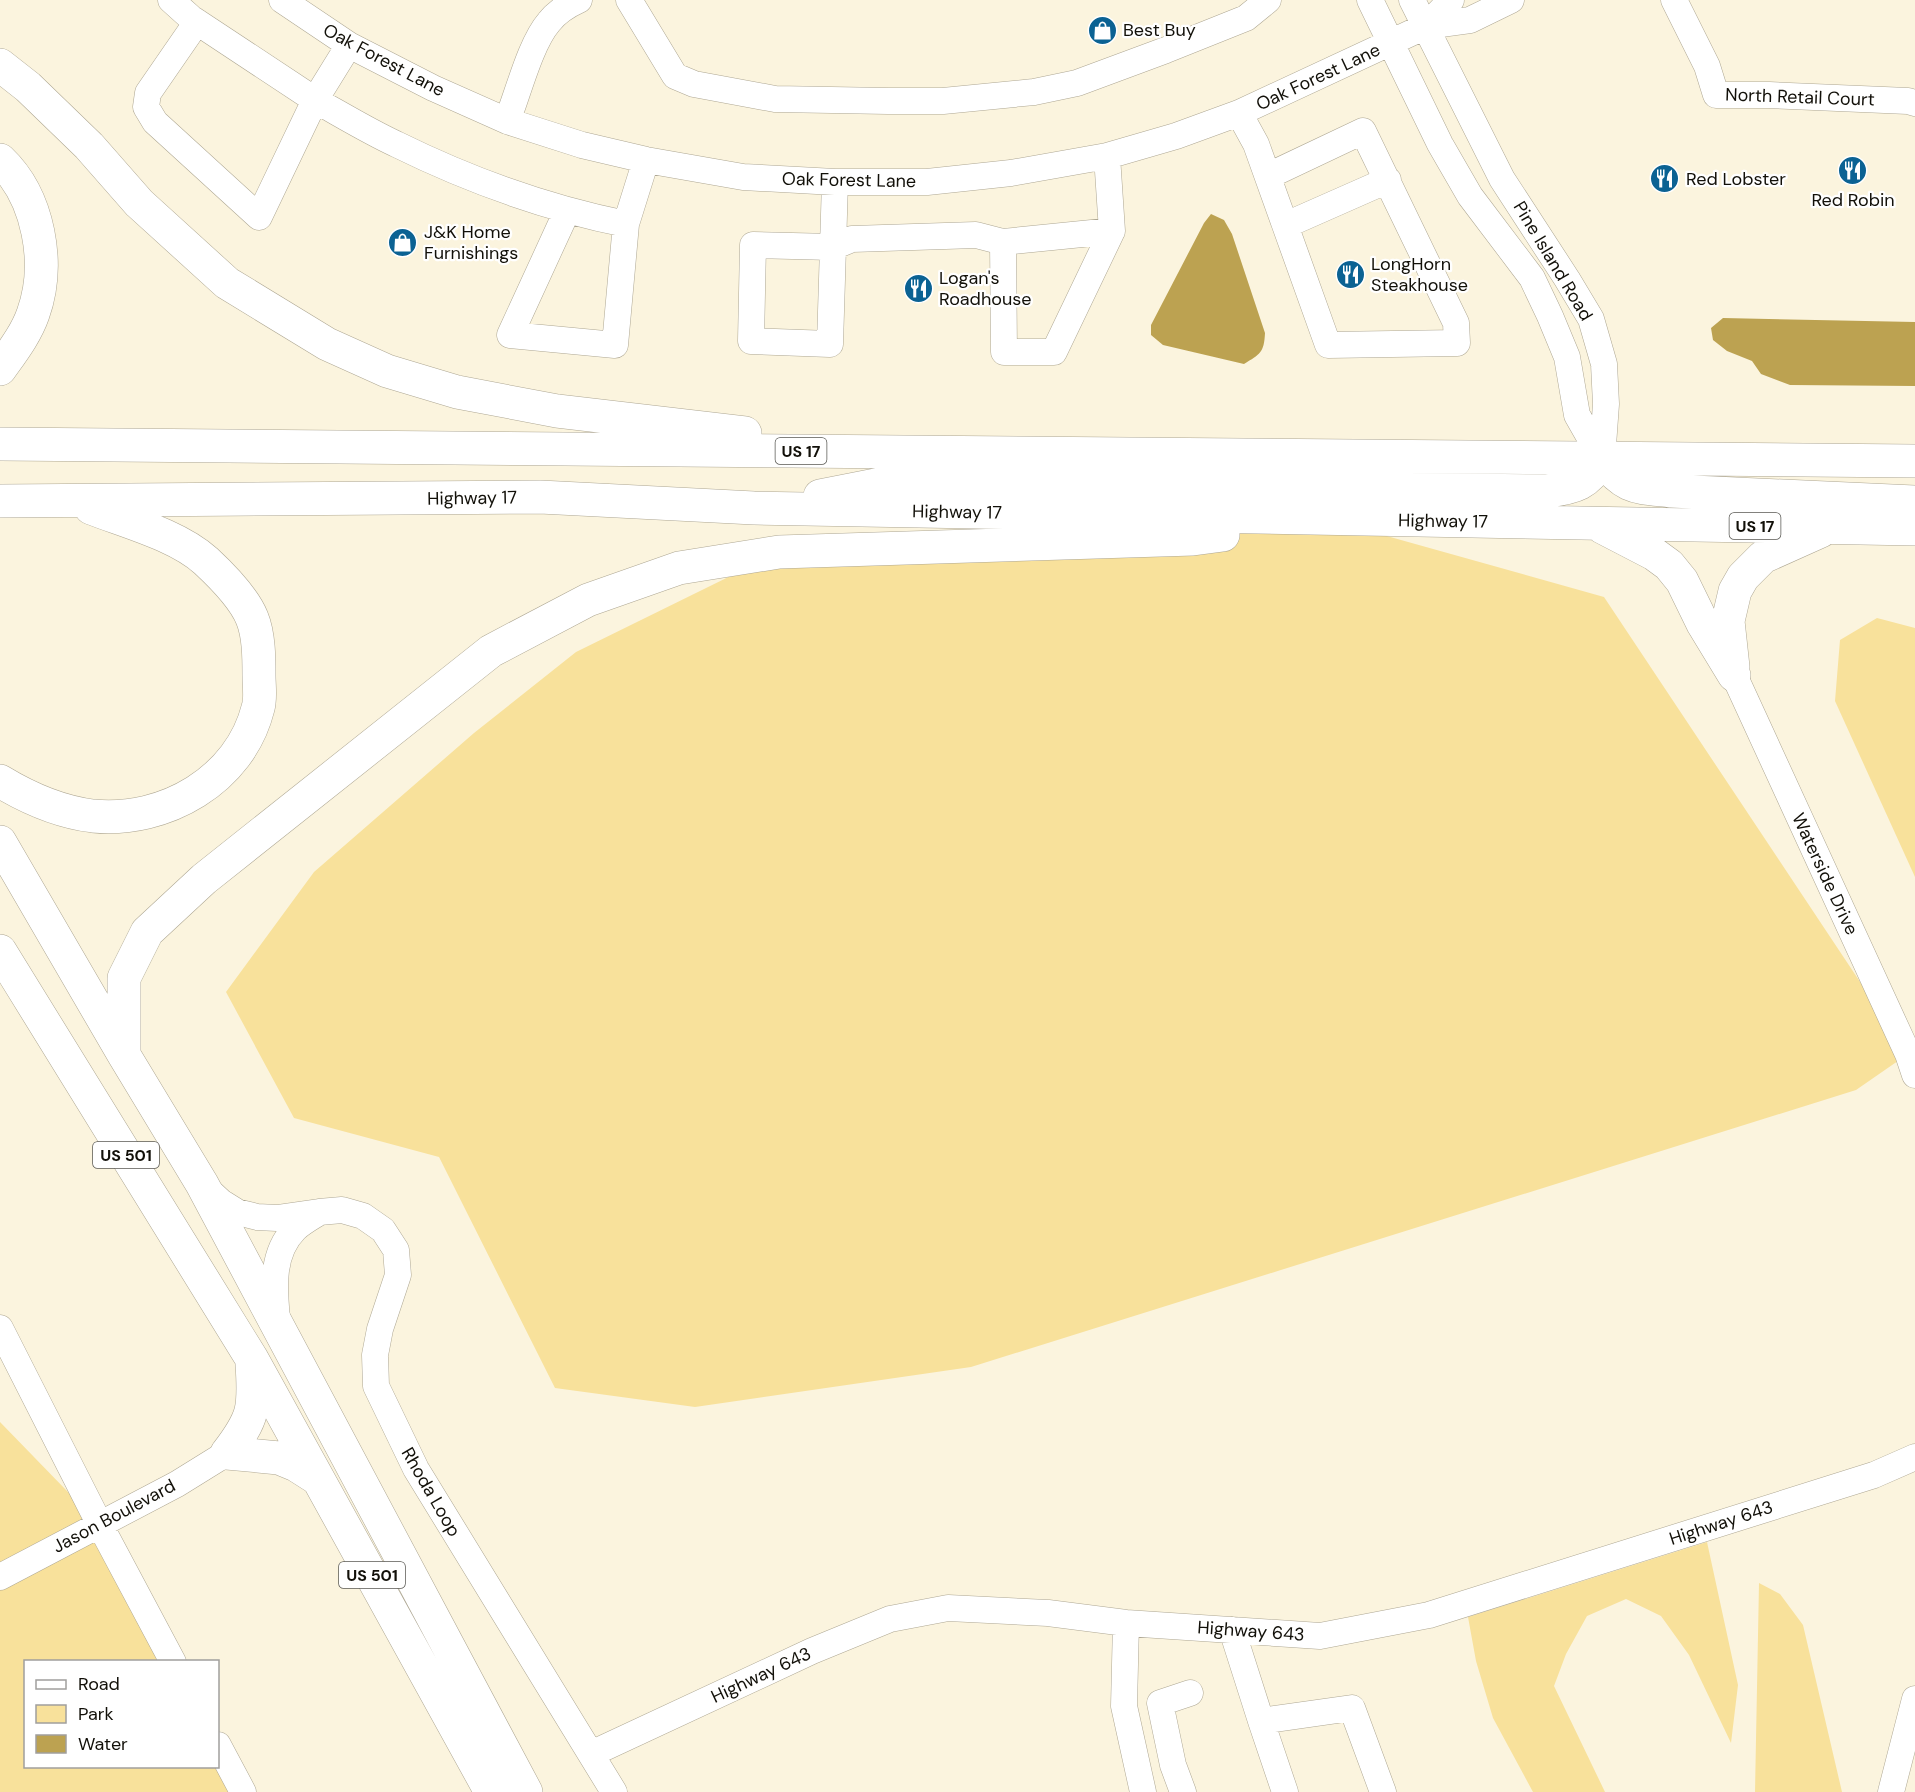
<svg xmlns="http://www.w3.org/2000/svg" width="1915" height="1792" font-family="'DM Sans',sans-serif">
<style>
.green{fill:#f8e19b}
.water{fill:#bca251}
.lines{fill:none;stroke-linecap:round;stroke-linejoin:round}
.minor-casing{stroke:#aea793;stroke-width:27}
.highway-casing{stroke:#aea793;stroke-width:34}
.minor{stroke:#fff;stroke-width:26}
.highway{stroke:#fff;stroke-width:33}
.labels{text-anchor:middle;stroke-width:4.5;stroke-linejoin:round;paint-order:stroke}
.shield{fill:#fff;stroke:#595853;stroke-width:1.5}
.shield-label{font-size:16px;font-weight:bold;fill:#121009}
.poi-label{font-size:18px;fill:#121009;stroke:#fff;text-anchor:start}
.street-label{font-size:18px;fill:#121009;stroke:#fff}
</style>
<rect width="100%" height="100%" fill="#fbf4de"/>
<path class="green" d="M 1326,519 L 1604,597 L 1908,1054 L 1856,1090 L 971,1367 L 695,1407 L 555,1388 L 439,1157 L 294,1118 L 226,992 L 314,872 L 474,733 L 576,652 L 779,552 Z
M 1877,618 L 1915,628 L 1915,877 L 1835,701 L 1840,640 Z
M 0,1422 L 100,1525 L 173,1661 L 26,1662 L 26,1766 L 218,1766 L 243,1792 L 0,1792 Z
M 1707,1542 L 1738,1685 L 1731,1743 L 1689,1655 L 1661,1616 L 1626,1599 L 1587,1616 L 1566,1654 L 1554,1686 L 1605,1792 L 1533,1792 L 1493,1718 L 1476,1661 L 1468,1617 Z
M 1759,1583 L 1780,1594 L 1803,1625 L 1842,1792 L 1755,1792 Z"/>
<path class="water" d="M 1211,214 L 1224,220 L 1232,234 L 1265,333 C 1264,353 1260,354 1244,364 L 1163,345 L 1151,335 L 1151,325 L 1204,223 Z
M 1723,318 L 1915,322 L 1915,386 L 1790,385 L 1761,374 L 1752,361 L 1727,351 L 1713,340 L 1711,328 Z"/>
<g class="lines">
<defs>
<path id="minor" d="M 171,0 L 191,18 L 315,100 L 349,45
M 282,0 L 349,45 L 433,88 L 507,121 L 582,145 L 646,160 L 743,177 L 835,182 L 927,182 L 1011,173 L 1107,156 L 1176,136 L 1239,113 L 1426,26 L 1470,20 L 1511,0
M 629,0 L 675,76 L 694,84 L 775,99 L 888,101 L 943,101 L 1034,92 L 1077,83 L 1166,50 L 1246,18 L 1268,0
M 1370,0 L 1440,144 L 1470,196 L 1532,278 L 1550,316 L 1567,357 L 1577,415 L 1602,459
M 1412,0 L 1502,179 L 1567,279 L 1591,319 L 1604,364 L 1606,404 L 1602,459
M 1674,0 L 1707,66 L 1716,95 L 1769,95 L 1908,101 L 1915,103
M 197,22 L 148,93 L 146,107 L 155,122 L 259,217 L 315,100 C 342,115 368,131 396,144 C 469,180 546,208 626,224 L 646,160
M 1426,26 L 1451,0
M 1239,113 L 1256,144 L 1328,345 L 1457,343 L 1456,323 L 1363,131 L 1268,176
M 507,121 C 518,94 530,44 549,22 C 556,13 568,5 579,0
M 835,182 L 830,344 L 751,341 L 753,245 L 833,247 L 852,239 L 976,235 L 1003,242 L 1112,231
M 567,211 L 510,335 L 615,345 L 626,224
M 1286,225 L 1388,180
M 1003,242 L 1004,352 L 1054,352 L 1112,231 L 1107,156
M 1734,675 L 1908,1054 L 1915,1075
M 207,1189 L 221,1202 L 237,1212 L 257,1217 L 277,1218 L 319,1212 L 342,1210 L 363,1216 L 383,1230 L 396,1250 L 398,1275 L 380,1329 L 375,1355 L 376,1386 L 416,1469 L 614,1792
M 277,1319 C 274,1288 271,1253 295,1229 C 301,1223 310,1218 318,1213
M 0,1328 L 100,1525 L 173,1662
M 0,1577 L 177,1484 L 227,1453
M 1126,1623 L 1124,1706 L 1143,1792
M 1232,1630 L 1261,1721 L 1352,1708 L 1383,1792
M 1261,1721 L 1285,1792
M 218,1745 L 243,1792
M 591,1754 L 812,1651 L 890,1619 L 948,1608 L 1048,1613 L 1126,1623 L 1320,1636 L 1429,1615 L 1874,1475 L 1915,1457
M 1183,1792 L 1173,1765 L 1160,1703 L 1190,1693
M 1891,1792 L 1915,1699"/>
<path id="highway" d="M 0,65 L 28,87 L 89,146 L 139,203 L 227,283 L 327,344 L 387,371 L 457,392 L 557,411 L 745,433
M 0,160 C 39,197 51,264 33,314 C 26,334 12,352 0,369
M 0,444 L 1915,461
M 1602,459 C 1625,489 1635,487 1671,491 L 1915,502
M 820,496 L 881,484 L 1547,491 C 1575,488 1588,484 1602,459
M 0,501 L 540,497 L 754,508 L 1915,529
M 1602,527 L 1654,554 L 1669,565 L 1682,581 L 1703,624 L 1734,675
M 1733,667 L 1728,621 L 1735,591 L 1743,577 L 1763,557 L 1821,531
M 0,781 C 28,798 61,812 93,816 C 165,823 240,780 258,708 C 261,699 259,686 259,676 C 259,658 259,635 252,618 C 244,598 221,575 206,561 C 177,535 127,522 91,508
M 0,842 L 124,1055 L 202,1184 L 526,1792
M 0,951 L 252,1359 L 491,1792
M 124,1055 L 124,978 L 147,932 L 204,879 L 491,651 L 588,600 L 679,568 L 779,552 L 1193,539 L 1223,535
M 227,1453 C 254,1418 255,1408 252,1364
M 227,1453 L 279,1458 L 296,1465 L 318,1479"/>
</defs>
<use href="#minor" class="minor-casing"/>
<use href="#highway" class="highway-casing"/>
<use href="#minor" class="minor"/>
<use href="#highway" class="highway"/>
</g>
<defs>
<symbol id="shop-disc" viewBox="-11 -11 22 22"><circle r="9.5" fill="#0b6293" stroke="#fff"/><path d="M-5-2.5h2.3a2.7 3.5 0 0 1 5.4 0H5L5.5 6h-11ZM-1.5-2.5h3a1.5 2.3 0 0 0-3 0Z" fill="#fff"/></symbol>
<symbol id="restaurant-disc" viewBox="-11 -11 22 22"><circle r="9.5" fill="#0b6293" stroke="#fff"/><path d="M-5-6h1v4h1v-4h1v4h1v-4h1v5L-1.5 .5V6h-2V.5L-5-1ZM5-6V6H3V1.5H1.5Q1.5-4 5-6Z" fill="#fff"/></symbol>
</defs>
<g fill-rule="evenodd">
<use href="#shop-disc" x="1086" y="14" width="33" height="33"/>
<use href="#restaurant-disc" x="1836" y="154" width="33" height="33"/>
<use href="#restaurant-disc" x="1648" y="162" width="33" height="33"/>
<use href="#shop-disc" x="386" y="226" width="33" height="33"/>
<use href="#restaurant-disc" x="1334" y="258" width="33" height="33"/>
<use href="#restaurant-disc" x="902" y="272" width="33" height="33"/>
</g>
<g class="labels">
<g class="shield">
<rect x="775.5" y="438" width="51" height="26" rx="4.5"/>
<rect x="1729.5" y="513" width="51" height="26" rx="4.5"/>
<rect x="93" y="1142" width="66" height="26" rx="4.5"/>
<rect x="339" y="1562" width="66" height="26" rx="4.5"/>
</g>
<g class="shield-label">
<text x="801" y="457">US 17</text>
<text x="1755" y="532">US 17</text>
<text x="126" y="1161">US 501</text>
<text x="372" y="1581">US 501</text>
</g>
<g class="poi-label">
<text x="1123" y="36">Best Buy</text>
<text x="1686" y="185">Red Lobster</text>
<text x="1853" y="206" text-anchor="middle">Red Robin</text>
<text x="424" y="238">J&amp;K Home<tspan x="424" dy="21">Furnishings</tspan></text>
<text x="1371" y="270">LongHorn<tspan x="1371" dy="21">Steakhouse</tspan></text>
<text x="939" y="284">Logan's<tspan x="939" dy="21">Roadhouse</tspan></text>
</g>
<g class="street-label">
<text transform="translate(384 60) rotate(28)" y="6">Oak Forest Lane</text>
<text transform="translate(1318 77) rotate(-25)" y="6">Oak Forest Lane</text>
<text transform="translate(1800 97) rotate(2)" y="6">North Retail Court</text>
<text transform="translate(849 180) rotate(1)" y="6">Oak Forest Lane</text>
<text transform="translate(1553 261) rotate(59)" y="6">Pine Island Road</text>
<text transform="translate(472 498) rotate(-1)" y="6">Highway 17</text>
<text transform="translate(957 512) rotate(1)" y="6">Highway 17</text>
<text transform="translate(1443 521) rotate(1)" y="6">Highway 17</text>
<text transform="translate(1825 874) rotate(65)" y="6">Waterside Drive</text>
<text transform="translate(431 1492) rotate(60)" y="6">Rhoda Loop</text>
<text transform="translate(114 1516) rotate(-28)" y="6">Jason Boulevard</text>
<text transform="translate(1721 1523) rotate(-18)" y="6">Highway 643</text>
<text transform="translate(1251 1631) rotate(4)" y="6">Highway 643</text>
<text transform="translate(761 1675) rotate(-25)" y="6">Highway 643</text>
</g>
</g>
<rect x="24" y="1660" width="195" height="108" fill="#ffffff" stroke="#a09f9d" stroke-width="1.5"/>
<rect x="36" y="1680" width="30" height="9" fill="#ffffff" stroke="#a09f9d" stroke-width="1.5"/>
<text x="78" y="1690" font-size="18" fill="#121009">Road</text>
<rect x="36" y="1705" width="30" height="18" fill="#f8e19b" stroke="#a09f9d" stroke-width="1.5"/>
<text x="78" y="1720" font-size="18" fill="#121009">Park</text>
<rect x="36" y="1735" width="30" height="18" fill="#bca251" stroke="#a09f9d" stroke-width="1.5"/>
<text x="78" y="1750" font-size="18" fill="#121009">Water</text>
</svg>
